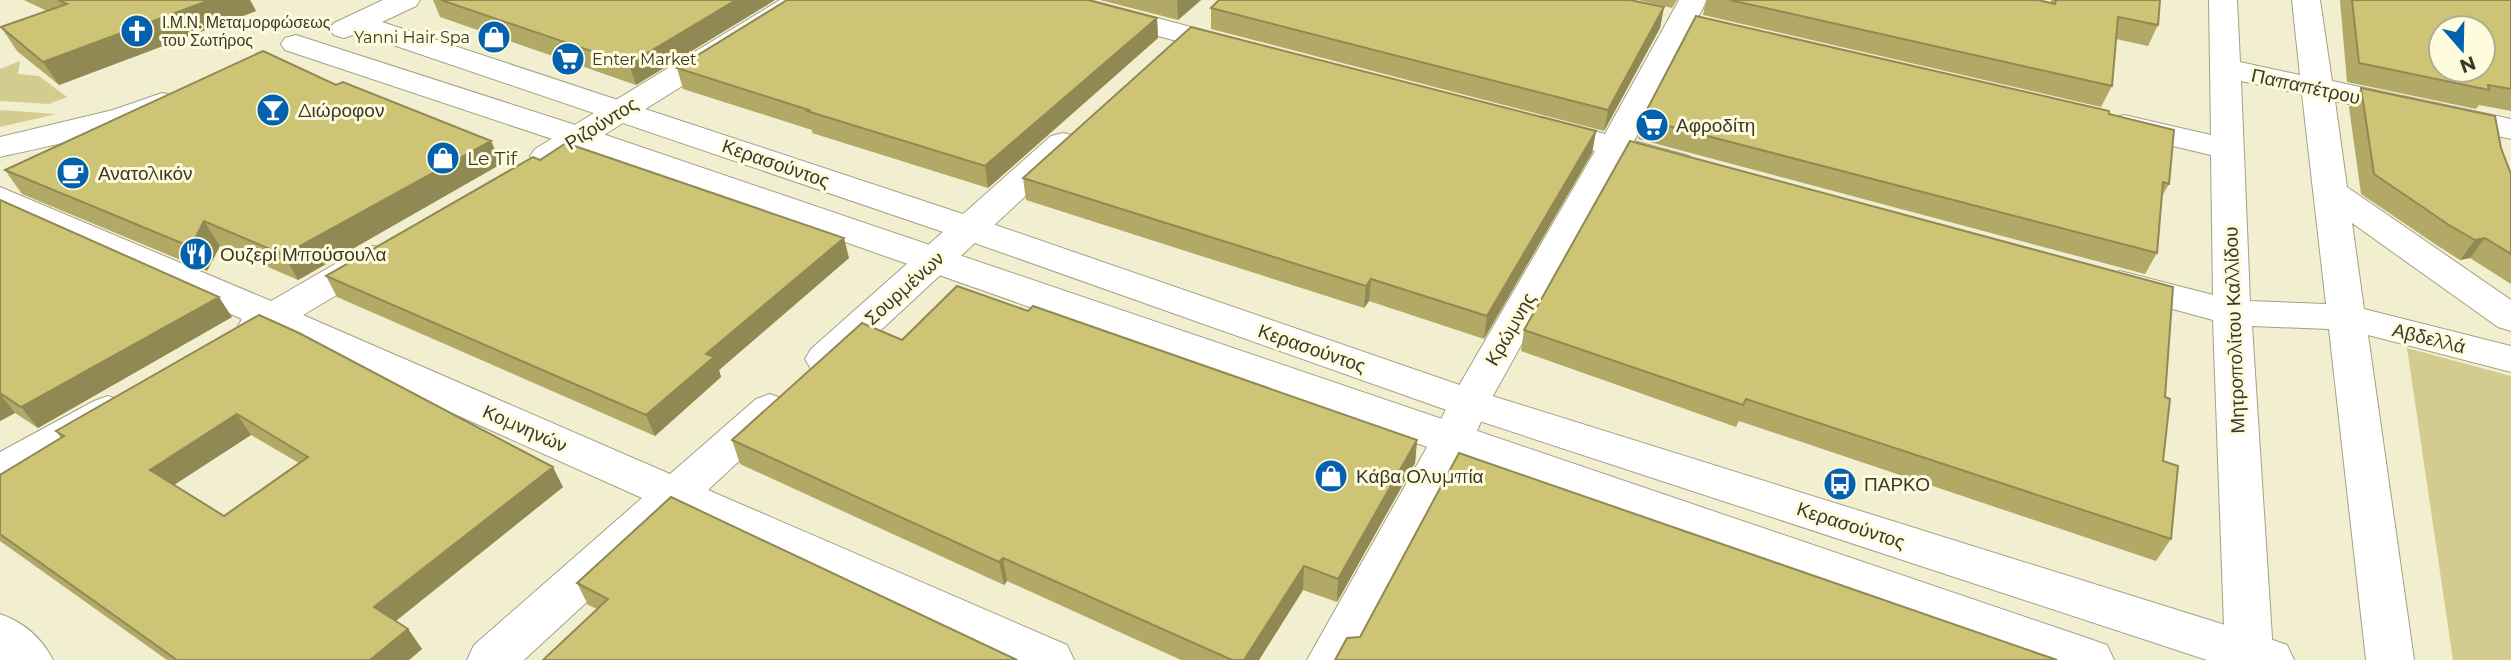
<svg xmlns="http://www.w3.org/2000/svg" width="2511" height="660" font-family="Montserrat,sans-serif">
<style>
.green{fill:#d4cc8f}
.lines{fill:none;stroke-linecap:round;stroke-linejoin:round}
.minor-casing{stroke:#a4a184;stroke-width:2}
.major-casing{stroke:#a4a184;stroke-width:2}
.minor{fill:#fff;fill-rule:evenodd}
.major{fill:#fff;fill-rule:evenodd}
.wall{fill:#b1a965;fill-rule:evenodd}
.shaded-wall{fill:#908953}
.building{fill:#cec476;stroke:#908953;stroke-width:2;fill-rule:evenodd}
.labels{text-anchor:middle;stroke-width:6;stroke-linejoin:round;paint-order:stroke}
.far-poi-label{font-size:16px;fill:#39382c;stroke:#fffcdd;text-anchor:start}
.street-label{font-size:19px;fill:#39382c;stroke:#fffcdd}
.poi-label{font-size:19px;fill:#39382c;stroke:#fffcdd;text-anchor:start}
</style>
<rect width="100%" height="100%" fill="#f2eed0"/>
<path class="green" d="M 20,61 L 18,74 L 39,76 L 67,97 L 49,104 L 0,101 L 0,69 Z
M 0,110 L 56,114 L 0,127 Z
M 2407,348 L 2511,376 L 2511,660 L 2453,660 Z"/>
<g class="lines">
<defs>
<path id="minor" d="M 780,0 L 814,0 L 810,6 L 559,163 L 547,166 L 535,163 L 530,156 L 535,149 Z
M 1042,0 L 1089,0 L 1244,41 L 1248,47 L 1244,53 L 1233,56 L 1046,6 Z
M 1679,0 L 1707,0 L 1634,141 L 1689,156 L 1694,163 L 1689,170 L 1677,173 L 1624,159 L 1489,403 L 1473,440 L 1356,660 L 1307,660 L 1431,440 L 1449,403 L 1595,151 L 1531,134 L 1526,127 L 1531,120 L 1542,117 L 1605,134 Z
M 2209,0 L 2237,0 L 2240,62 L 2300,75 L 2292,0 L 2320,0 L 2332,81 L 2511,119 L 2511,139 L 2335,101 L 2347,187 L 2511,300 L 2511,331 L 2498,327 L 2352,223 L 2364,309 L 2511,346 L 2511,372 L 2368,335 L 2414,660 L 2366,660 L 2329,329 L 2252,326 L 2273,653 L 2270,660 L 2228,660 L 2225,653 L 2213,320 L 2107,291 L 2101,283 L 2107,275 L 2120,271 L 2213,295 L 2211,155 L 2113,132 L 2108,125 L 2113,118 L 2124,115 L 2211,135 ZM 2241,81 L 2302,94 L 2326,304 L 2250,301 Z
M 1063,133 L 1075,136 L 1079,143 L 1075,150 L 839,369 L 825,372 L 811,369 L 805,359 L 811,349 L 1051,136 Z
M 0,187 L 271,301 L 361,249 L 374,246 L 387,249 L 392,257 L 387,265 L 303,315 L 670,474 L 756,399 L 770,394 L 784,399 L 790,409 L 784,419 L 708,490 L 1067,645 L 1074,660 L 1001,660 L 680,516 L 524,660 L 467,660 L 474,645 L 642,498 L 274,333 L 257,339 L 243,335 L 238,326 L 242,319 L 0,210 Z
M 108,396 L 122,401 L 128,411 L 122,421 L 15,483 L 0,488 L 0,452 L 94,401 Z
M 0,614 C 23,622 42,638 53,660 L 0,660 Z"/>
<path id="major" d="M 383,0 L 420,0 L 416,6 L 382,22 L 981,220 L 1483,393 L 2270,639 L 2287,645 L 2294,660 L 2207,660 L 1455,413 L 955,236 L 358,33 L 344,38 L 334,35 L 329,29 L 334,23 Z
M 296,35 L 591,130 L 2090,639 L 2107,645 L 2114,660 L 2032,660 L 567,144 L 285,50 L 281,44 L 285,38 Z
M 162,93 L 173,95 L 178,102 C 162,125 33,149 0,157 L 0,137 L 113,110 Z"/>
</defs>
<use href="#minor" class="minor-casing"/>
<use href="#major" class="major-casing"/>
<use href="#minor" class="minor"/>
<use href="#major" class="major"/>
</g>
<path class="wall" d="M 24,0 L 250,0 L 256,11 L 59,85 L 17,51 L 1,27 L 47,11 Z
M 433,0 L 775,0 L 636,85 L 440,17 Z
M 1100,0 L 1201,0 L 1178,20 Z
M 1638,0 L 1677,0 L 1672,8 Z
M 1706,0 L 2038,0 L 2051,3 L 2051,0 L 2160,0 L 2158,25 L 2148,46 L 2116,39 L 2112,86 L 2101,107 L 1703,15 Z
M 2340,0 L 2511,0 L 2511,111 L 2479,105 L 2476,109 L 2347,82 Z
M 1664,7 L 1660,28 L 1604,131 L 1211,29 L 1211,8 Z
M 1157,18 L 1158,38 L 988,188 L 812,133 L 812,130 L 683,89 L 677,68 Z
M 336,85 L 491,141 L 501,164 L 298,280 L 220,246 L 207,271 L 22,194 L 5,170 Z
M 2361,88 L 2501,148 L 2511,174 L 2511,284 L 2470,258 L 2460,260 L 2435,244 L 2361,194 L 2349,107 Z
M 2109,114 L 2169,184 L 2162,196 L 2157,253 L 2145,274 L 1638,139 L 1642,119 Z
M 1596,131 L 1592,153 L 1484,339 L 1369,301 L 1364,308 L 1026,200 L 1023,178 Z
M 0,200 L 232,317 L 38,428 L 15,413 L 0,421 Z
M 849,258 L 719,370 L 721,377 L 655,436 L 337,297 L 326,276 Z
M 1028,311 L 1417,440 L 1415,463 L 1337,602 L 1303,590 L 1259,660 L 1181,660 L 1007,581 L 1004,585 L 740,464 L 732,440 L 902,340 Z
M 259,315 L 563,487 L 396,621 L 408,629 L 422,649 L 409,660 L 167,660 L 0,541 L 0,475 L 61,438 L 56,431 ZM 251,435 L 299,463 L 224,516 L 174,485 Z
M 1524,330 L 2163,461 L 2171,539 L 2156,561 L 1739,421 L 1736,427 L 1521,351 Z
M 577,583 L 1017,660 L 597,609 L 588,605 Z"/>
<path class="shaded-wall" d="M 210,0 L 250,0 L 256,11 L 59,85 L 43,62 Z
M 736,0 L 775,0 L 636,85 L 629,64 Z
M 1177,0 L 1201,0 L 1178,20 Z
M 1664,7 L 1660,28 L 1604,131 L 1608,110 Z
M 1157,18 L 1158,38 L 988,188 L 985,166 Z
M 1596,131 L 1592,153 L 1484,339 L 1487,316 Z
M 491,141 L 501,164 L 298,280 L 284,255 Z
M 204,221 L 220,246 L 207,271 L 191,247 Z
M 844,238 L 849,258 L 719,370 L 721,377 L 655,436 L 646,415 L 706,354 Z
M 2485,238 L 2470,258 L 2460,260 L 2475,240 Z
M 1371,279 L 1369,301 L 1364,308 L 1366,286 Z
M 219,297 L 232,317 L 38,428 L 21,407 Z
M 0,394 L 15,413 L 0,421 Z
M 237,414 L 251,435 L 166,490 L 150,470 Z
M 1417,440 L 1415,463 L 1337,602 L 1338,579 Z
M 553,467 L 563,487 L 388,627 L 374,607 Z
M 1003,558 L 1007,581 L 1004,585 L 999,562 Z
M 1304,566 L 1303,590 L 1259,660 L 1244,660 Z
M 408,629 L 422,649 L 409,660 L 370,660 Z"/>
<path class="building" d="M 58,0 L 210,0 L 43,62 L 1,27 L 67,4 Z
M 441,0 L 736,0 L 629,64 Z
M 787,0 L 1088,0 L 1157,18 L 985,166 L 807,111 L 809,110 L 677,68 Z
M 1219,0 L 1630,0 L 1664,7 L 1608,110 L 1211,8 Z
M 1730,0 L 2038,0 L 2055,4 L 2056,0 L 2160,0 L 2158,25 L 2118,17 L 2112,86 Z
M 2352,0 L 2511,0 L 2511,89 L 2488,85 L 2489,90 L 2359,63 ZM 2441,28 L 2483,28 L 2483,70 L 2441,70 Z
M 1696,16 L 2109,111 L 2109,114 L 2174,130 L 2169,184 L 2163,182 L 2157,253 L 1642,119 Z
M 1191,27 L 1596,131 L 1487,316 L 1371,279 L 1366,286 L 1023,178 Z
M 263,51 L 336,85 L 343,82 L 491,141 L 284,255 L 204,221 L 191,247 L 5,170 Z
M 2361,88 L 2495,116 L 2501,148 L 2511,174 L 2511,254 L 2485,238 L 2475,240 L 2449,225 L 2374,174 Z
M 1630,141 L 2173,287 L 2165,397 L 2170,399 L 2163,461 L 2178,466 L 2171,539 L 1746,399 L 1743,405 L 1524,330 Z
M 566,143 L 844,238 L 706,354 L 714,357 L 646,415 L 326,276 L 533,157 L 540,160 Z
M 0,200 L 219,297 L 21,407 L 0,393 Z
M 957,286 L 1028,311 L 1033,306 L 1417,440 L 1338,579 L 1304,566 L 1244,660 L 1232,660 L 1003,558 L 999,562 L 732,440 L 862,323 L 902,340 Z
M 259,315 L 299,333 L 553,467 L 374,607 L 408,629 L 370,660 L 177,660 L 0,534 L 0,475 L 64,436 L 56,431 ZM 237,414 L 308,457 L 224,516 L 150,470 Z
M 1459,453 L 2057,660 L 1335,660 L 1347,638 L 1360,637 Z
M 671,497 L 1017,660 L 543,660 L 608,599 L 577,583 Z"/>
<defs>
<symbol id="church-disc" viewBox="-11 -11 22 22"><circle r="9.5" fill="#0461ae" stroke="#fffcdd"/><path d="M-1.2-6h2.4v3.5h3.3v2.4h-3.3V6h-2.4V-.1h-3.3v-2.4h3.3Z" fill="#fff"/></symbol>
<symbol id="shop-disc" viewBox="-11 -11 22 22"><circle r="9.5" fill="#0461ae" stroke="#fffcdd"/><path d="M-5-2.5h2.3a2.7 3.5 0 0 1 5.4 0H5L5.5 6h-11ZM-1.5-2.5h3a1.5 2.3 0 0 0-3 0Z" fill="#fff"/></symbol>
<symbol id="supermarket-disc" viewBox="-11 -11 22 22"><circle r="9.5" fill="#0461ae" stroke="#fffcdd"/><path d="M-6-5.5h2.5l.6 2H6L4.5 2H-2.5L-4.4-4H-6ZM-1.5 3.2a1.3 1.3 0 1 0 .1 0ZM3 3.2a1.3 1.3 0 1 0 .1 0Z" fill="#fff"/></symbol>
<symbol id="bar-disc" viewBox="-11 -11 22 22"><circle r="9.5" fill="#0461ae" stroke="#fffcdd"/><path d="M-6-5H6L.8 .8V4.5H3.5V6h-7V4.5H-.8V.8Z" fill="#fff"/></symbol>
<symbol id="cafe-disc" viewBox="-11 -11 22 22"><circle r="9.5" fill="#0461ae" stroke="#fffcdd"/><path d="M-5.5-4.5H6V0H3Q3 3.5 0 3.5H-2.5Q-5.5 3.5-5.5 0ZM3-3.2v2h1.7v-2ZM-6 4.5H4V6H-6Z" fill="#fff"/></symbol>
<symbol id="restaurant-disc" viewBox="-11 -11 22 22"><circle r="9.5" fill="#0461ae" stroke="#fffcdd"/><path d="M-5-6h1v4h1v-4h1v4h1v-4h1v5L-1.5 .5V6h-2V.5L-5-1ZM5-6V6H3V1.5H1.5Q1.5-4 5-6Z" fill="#fff"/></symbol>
<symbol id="bus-disc" viewBox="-11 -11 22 22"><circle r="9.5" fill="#0461ae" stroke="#fffcdd"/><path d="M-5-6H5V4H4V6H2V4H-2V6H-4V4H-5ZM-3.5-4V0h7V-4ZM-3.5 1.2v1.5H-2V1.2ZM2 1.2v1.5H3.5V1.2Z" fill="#fff"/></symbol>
</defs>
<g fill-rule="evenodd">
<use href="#church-disc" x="118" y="12" width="38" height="38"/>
<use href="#shop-disc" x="475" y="18" width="38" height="38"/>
<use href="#supermarket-disc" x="549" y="40" width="38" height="38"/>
<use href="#bar-disc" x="254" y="91" width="38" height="38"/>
<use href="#supermarket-disc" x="1633" y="106" width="38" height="38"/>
<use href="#shop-disc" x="424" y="139" width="38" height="38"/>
<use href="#cafe-disc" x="54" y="154" width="38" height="38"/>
<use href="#restaurant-disc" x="177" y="235" width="38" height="38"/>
<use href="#shop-disc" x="1312" y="457" width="38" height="38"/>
<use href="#bus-disc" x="1821" y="465" width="38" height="38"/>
</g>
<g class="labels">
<g class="far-poi-label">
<text x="162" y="28">Ι.Μ.Ν. Μεταμορφώσεως<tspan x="162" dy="18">του Σωτήρος</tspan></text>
<text x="470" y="43" text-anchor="end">Yanni Hair Spa</text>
<text x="592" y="65">Enter Market</text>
</g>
<g class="street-label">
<text transform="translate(2306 86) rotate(12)" y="7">Παπαπέτρου</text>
<text transform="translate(601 123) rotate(-32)" y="7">Ριζούντος</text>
<text transform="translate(776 163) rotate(19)" y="7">Κερασούντος</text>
<text transform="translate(904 288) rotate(-42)" y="7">Σουρμένων</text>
<text transform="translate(1510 329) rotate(-60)" y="7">Κρώμνης</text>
<text transform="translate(2234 330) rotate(-92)" y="7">Μητροπολίτου Καλλίδου</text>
<text transform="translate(2429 338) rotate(14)" y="7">Αβδελλά</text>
<text transform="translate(1312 348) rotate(19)" y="7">Κερασούντος</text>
<text transform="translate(525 428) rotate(24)" y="7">Κομνηνών</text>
<text transform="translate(1851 525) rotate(18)" y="7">Κερασούντος</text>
</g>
<g class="poi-label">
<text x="298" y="117">Διώροφον</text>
<text x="1676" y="132">Αφροδίτη</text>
<text x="467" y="165">Le Tif</text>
<text x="98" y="180">Ανατολικόν</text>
<text x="220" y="261">Ουζερί Μπούσουλα</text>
<text x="1356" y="483">Κάβα Ολυμπία</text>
<text x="1864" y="491">ΠΑΡΚΟ</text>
</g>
</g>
<g transform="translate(2462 49) rotate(160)"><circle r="33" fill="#fffcdd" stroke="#b0ae96" stroke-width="2"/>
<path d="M0-5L12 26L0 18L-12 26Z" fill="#0461ae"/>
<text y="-10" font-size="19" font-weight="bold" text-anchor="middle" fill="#39382c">N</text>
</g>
</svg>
